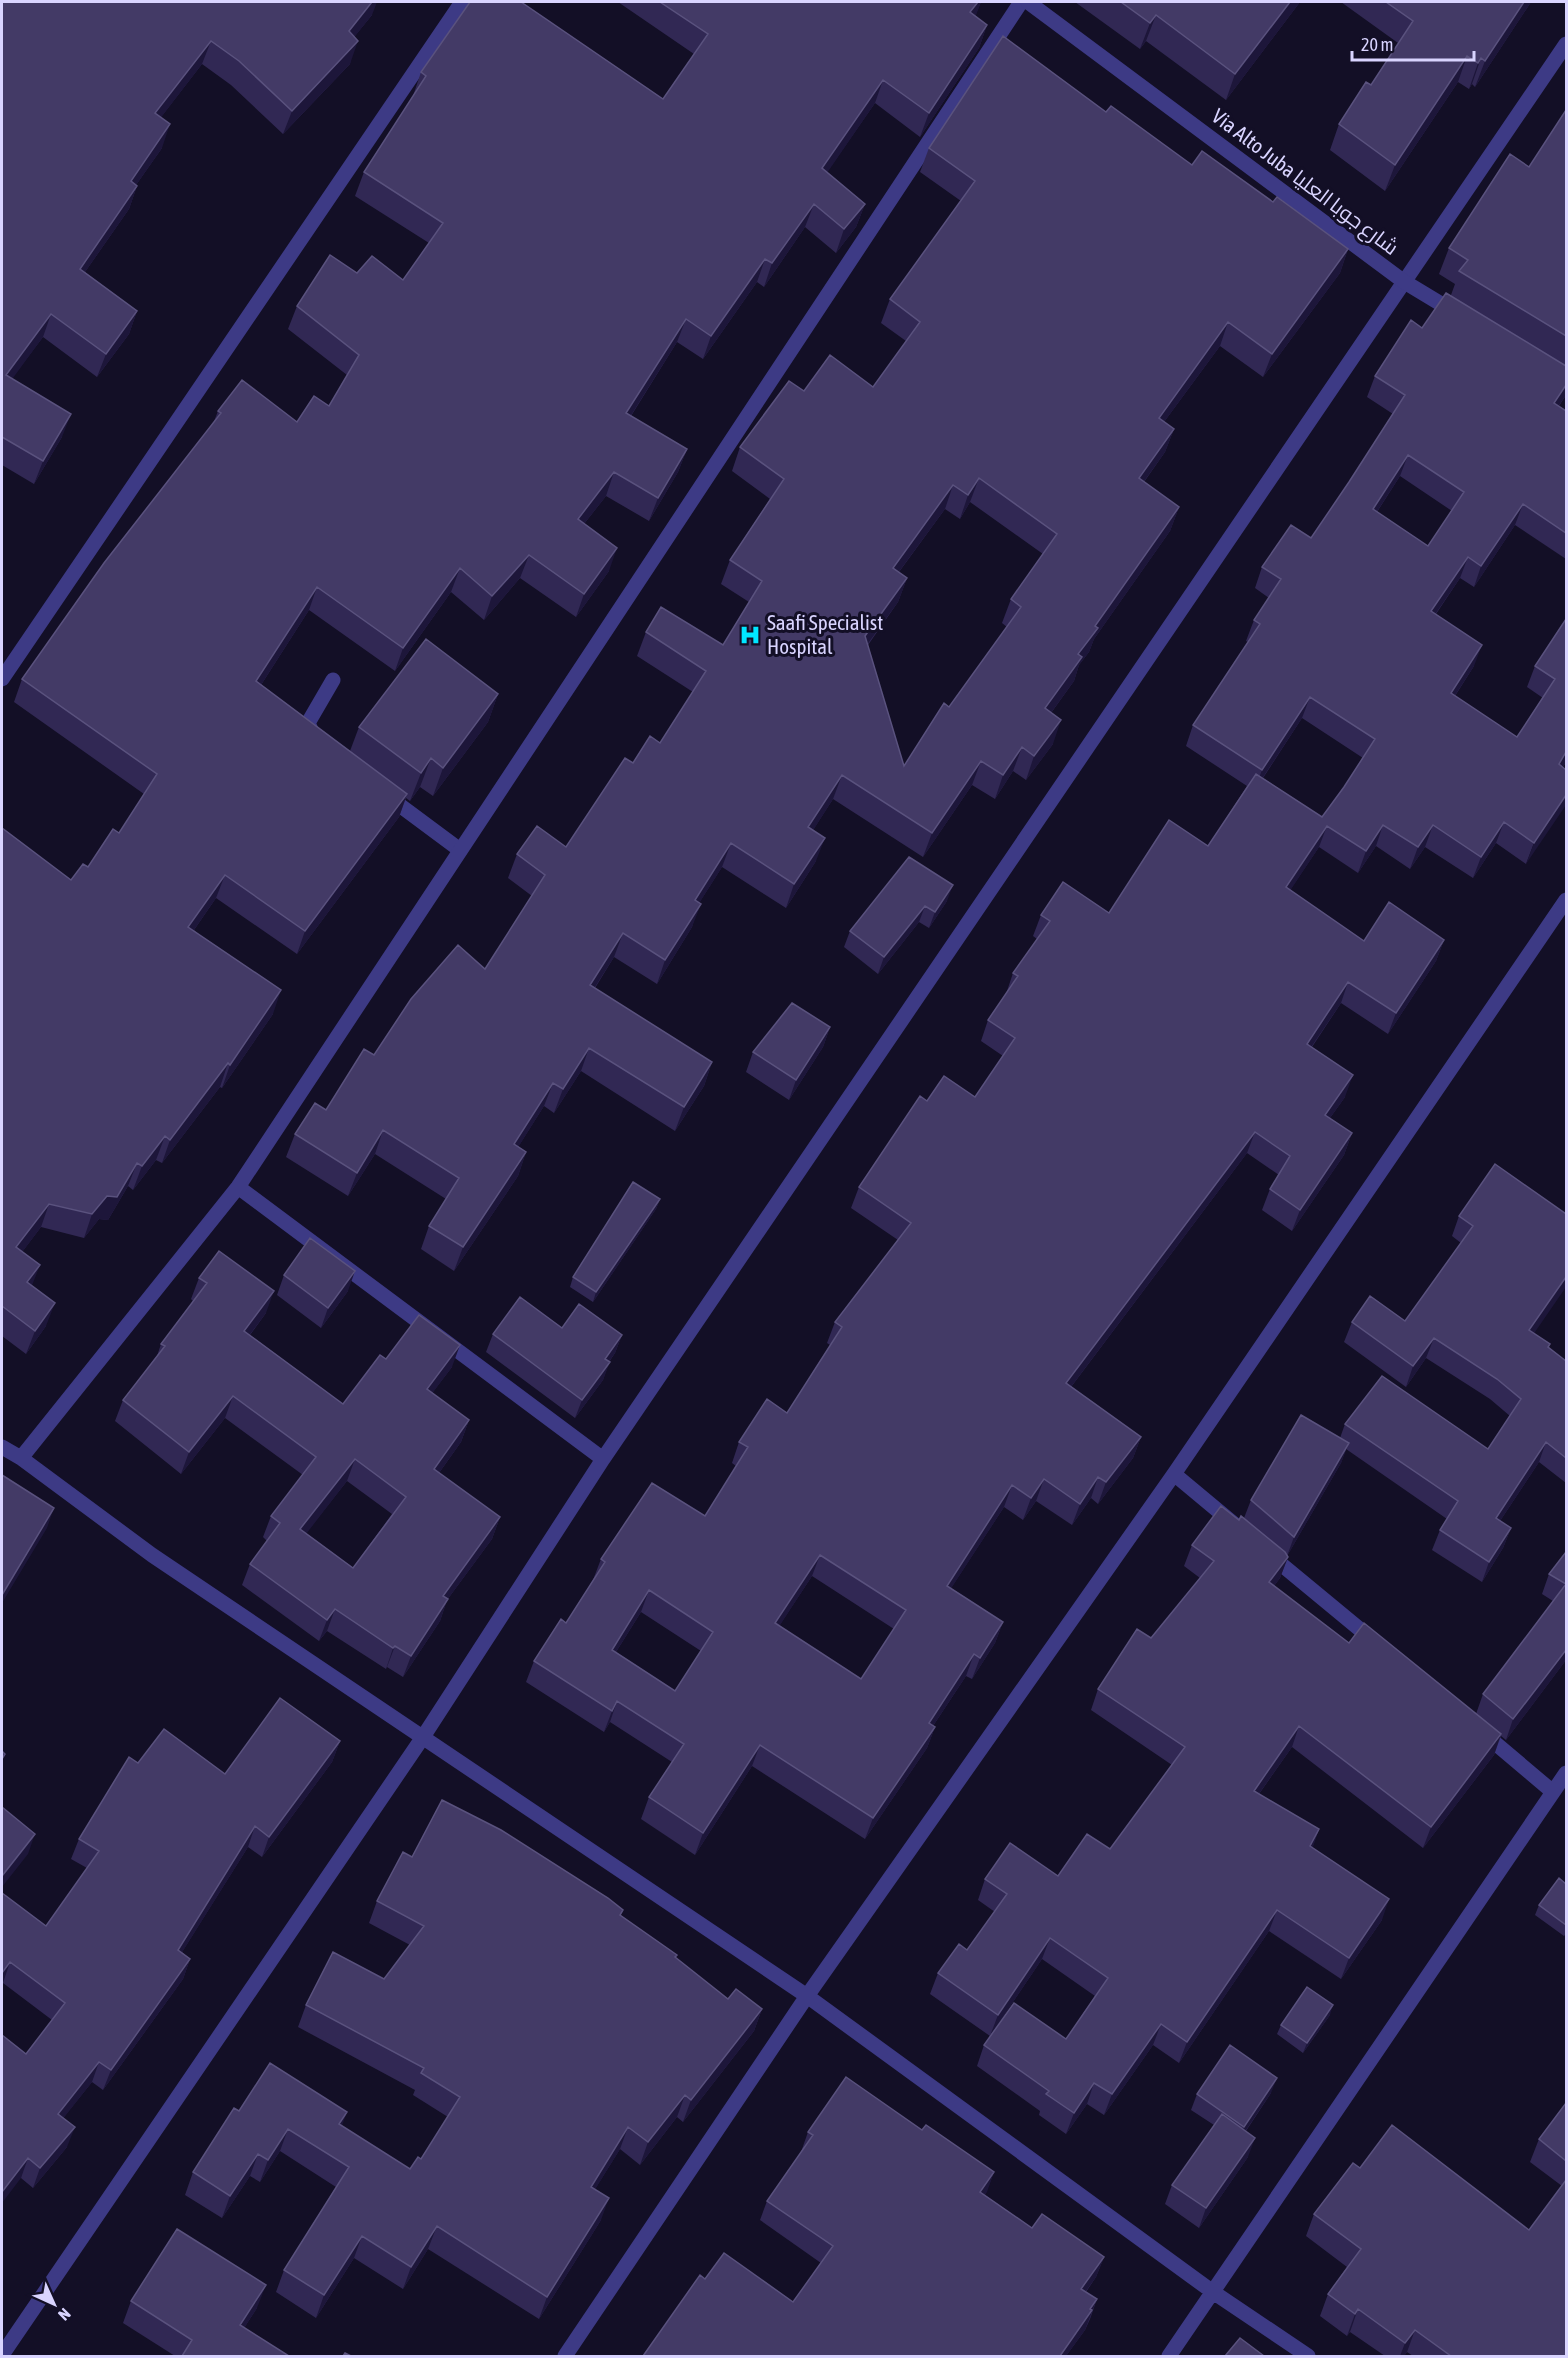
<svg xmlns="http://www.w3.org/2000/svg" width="1568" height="2358" font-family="'Asap Condensed',Cairo,sans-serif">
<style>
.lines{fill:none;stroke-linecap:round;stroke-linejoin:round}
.service{stroke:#3d3a85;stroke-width:15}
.minor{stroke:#3d3a85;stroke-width:15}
.tertiary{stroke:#3d3a85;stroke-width:15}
.wall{fill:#312854;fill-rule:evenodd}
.shaded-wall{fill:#1d163a}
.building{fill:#433a66;stroke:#5a527e;stroke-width:1.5;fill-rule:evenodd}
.labels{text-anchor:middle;stroke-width:6;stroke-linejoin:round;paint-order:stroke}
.street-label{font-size:21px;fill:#d9d4ff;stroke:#130f26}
.poi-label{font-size:21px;fill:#d9d4ff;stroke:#130f26;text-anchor:start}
</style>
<rect width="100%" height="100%" fill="#130f26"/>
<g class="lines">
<path class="service" d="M 314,737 L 308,723 L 333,680
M 386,795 L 460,850"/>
<path class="minor" d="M 2,679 L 462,2
M 238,1187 L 603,1459
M 2,1447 L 21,1458 L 152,1555 L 807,1996 L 1213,2292 L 1308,2356
M 21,1458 L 238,1187 L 1021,2
M 1174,1474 L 1234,1524
M 1270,1555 L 1374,1641
M 1482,1732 L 1553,1792
M 2,2355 L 423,1737 L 603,1459 L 1566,44
M 565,2356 L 807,1996 L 1174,1474 L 1566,900
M 1169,2356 L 1566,1773"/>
<path class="tertiary" d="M 1028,2 L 1403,281 L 1456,313"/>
</g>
<path class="wall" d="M 2,2 L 372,15 L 354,37 L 350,64 L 283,134 L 231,85 L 202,64 L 161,117 L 162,148 L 136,185 L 137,186 L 129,209 L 85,272 L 137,311 L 129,334 L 97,377 L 43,337 L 12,378 L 62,437 L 34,484 L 2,465 Z
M 618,2 L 981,2 L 975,16 L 987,25 L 979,48 L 920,137 L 875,103 L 827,172 L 865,204 L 856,227 L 836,253 L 805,227 L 764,287 L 757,282 L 703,359 L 677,342 L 631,416 L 687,449 L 678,472 L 649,521 L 606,496 L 584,524 L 609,571 L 576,617 L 520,578 L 484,620 L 451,592 L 395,671 L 309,610 L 261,685 L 350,751 L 359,727 L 498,694 L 488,722 L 433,796 L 420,787 L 410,801 L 406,798 L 399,817 L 297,954 L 216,898 L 194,930 L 273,1014 L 222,1088 L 220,1087 L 162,1163 L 156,1160 L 133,1190 L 128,1186 L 108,1220 L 99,1219 L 84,1238 L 41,1227 L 22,1252 L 32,1286 L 46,1326 L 26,1354 L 2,1336 L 2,828 L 71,880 L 88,867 L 119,833 L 144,794 L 14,702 L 22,679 L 213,424 L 218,411 L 297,422 L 329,406 L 347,375 L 288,329 L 297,306 L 357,273 L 403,280 L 429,243 L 355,196 L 364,172 L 413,96 L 421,72 L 663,99 L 694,54 Z
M 1075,2 L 1300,2 L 1226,100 L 1146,41 L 1140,49 Z
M 1341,2 L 1531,2 L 1475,87 L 1472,84 L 1469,89 L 1458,82 L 1385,191 L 1330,150 L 1339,124 L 1371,85 L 1398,43 Z
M 1566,110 L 1566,395 L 1559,406 L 1566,411 L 1566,559 L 1515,525 L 1474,587 L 1460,578 L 1436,614 L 1474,666 L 1455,696 L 1517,737 L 1543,698 L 1527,687 L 1535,666 L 1566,619 L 1566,762 L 1563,767 L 1526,864 L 1496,843 L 1473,878 L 1425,847 L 1410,869 L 1376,846 L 1358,873 L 1319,847 L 1290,890 L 1364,941 L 1444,940 L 1436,961 L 1388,1034 L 1341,1003 L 1312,1047 L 1345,1097 L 1330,1118 L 1352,1133 L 1344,1155 L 1292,1231 L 1262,1210 L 1270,1189 L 1279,1175 L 1247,1153 L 1071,1387 L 1141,1437 L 1133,1458 L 1098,1504 L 1091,1498 L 1072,1525 L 1036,1501 L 1023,1520 L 1004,1507 L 951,1588 L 1003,1622 L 995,1643 L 972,1679 L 966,1676 L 933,1726 L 935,1727 L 927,1748 L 865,1839 L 752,1766 L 695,1855 L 641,1819 L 649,1797 L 672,1762 L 610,1722 L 604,1732 L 526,1682 L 534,1661 L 566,1623 L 593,1580 L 601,1559 L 705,1516 L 736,1466 L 732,1463 L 739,1442 L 787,1413 L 830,1345 L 827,1343 L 835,1322 L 898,1240 L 851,1208 L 859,1187 L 927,1101 L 975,1097 L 1003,1056 L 981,1041 L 988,1020 L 1006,994 L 1013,973 L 1037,939 L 1033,936 L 1041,915 L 1109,913 L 1208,846 L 1247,786 L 1186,746 L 1193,725 L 1248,642 L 1246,641 L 1254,620 L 1269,598 L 1255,588 L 1262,567 L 1311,538 L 1349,482 L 1393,414 L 1367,397 L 1375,376 L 1422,328 L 1451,295 L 1455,284 L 1439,274 L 1449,248 L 1529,167 ZM 1400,476 L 1452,511 L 1428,546 L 1377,512 ZM 1302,718 L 1363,758 L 1344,787 L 1322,817 L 1263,778 ZM 812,1576 L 894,1629 L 861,1679 L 779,1626 ZM 641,1612 L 701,1651 L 675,1691 L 616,1652 Z
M 1106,112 L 1192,165 L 1273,202 L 1348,249 L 1340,273 L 1263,377 L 1220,346 L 1164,422 L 1174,429 L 1165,452 L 1144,482 L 1179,507 L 1170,531 L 1094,639 L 1089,652 L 1079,665 L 1074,681 L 1051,713 L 1053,744 L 1026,780 L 1013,771 L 995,799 L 972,785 L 923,857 L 833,799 L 813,830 L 816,861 L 786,908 L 722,867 L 699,903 L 692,927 L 657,984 L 614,957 L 595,988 L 712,1062 L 704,1086 L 675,1131 L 581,1071 L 554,1113 L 544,1106 L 518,1147 L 526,1152 L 518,1176 L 454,1271 L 421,1249 L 429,1226 L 446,1199 L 375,1154 L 348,1196 L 286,1157 L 295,1134 L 326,1110 L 374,1055 L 485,969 L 532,896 L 508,878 L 517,854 L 566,847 L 633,763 L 660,743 L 693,692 L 637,656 L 646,632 L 723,645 L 749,602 L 721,584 L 730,560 L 770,499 L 732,471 L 740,447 L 804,391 L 873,387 L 906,341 L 881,323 L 890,299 L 961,201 L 920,172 L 929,148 ZM 970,502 L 1043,554 L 1011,599 L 1002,623 L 1007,627 L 949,707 L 904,766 L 868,645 L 898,602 L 907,578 L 899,572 L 945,509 L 960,519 Z
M 909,857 L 947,901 L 929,928 L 919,922 L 878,974 L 844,947 L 850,931 Z
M 830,1027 L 823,1047 L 789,1100 L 746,1072 L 753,1052 Z
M 1495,1164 L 1534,1333 L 1549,1348 L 1566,1361 L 1566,1483 L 1539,1462 L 1500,1521 L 1511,1528 L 1503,1548 L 1482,1582 L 1432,1550 L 1440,1530 L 1447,1519 L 1346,1449 L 1341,1463 L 1287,1556 L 1288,1557 L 1280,1578 L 1274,1586 L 1349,1643 L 1476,1714 L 1483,1694 L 1553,1601 L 1542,1594 L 1549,1574 L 1566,1552 L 1566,1660 L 1506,1740 L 1501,1736 L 1494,1755 L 1423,1848 L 1292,1747 L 1259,1794 L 1319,1829 L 1312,1848 L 1382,1920 L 1341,1979 L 1269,1931 L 1179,2063 L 1153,2045 L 1104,2115 L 1087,2104 L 1066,2134 L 1039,2115 L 1040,2111 L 977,2066 L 984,2045 L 1066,2039 L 1095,1996 L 1042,1959 L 990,2036 L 930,1994 L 938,1973 L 967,1950 L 995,1912 L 978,1900 L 985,1879 L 1058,1876 L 1110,1849 L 1172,1765 L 1091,1710 L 1098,1689 L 1151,1638 L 1200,1578 L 1184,1566 L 1192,1545 L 1239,1520 L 1244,1518 L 1251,1500 L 1340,1438 L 1345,1424 L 1488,1449 L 1510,1416 L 1490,1399 L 1426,1358 L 1406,1387 L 1344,1342 L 1352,1322 L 1405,1321 L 1461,1243 L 1452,1236 L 1459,1216 Z
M 660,1199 L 656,1209 L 593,1302 L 570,1287 L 573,1277 Z
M 284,1275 L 348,1291 L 321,1328 L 277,1295 Z
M 199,1278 L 266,1313 L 250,1335 L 343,1404 L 386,1359 L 452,1367 L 432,1393 L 469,1420 L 461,1442 L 439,1473 L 500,1517 L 492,1539 L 447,1600 L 440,1621 L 403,1677 L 387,1667 L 386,1669 L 327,1631 L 319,1641 L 242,1585 L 250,1564 L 267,1541 L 263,1537 L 271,1516 L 303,1475 L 225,1418 L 181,1474 L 115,1421 L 123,1400 L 157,1356 L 161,1344 L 193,1301 L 191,1299 ZM 347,1481 L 392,1514 L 353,1568 L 306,1533 Z
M 562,1328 L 622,1335 L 615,1353 L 609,1362 L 603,1380 L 575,1418 L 486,1352 L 493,1334 Z
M 340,1741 L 332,1762 L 262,1857 L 248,1847 L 182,1952 L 190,1959 L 183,1979 L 103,2090 L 92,2082 L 63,2118 L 67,2147 L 33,2188 L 21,2178 L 26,2054 L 52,2020 L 3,1983 L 2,1984 L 2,1893 L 46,1926 L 87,1868 L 71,1859 L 79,1839 L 138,1763 L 225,1774 Z
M 412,1857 L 621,1916 L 677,1955 L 676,1958 L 728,1999 L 762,2009 L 754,2031 L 683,2122 L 677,2117 L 640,2165 L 620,2149 L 595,2189 L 601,2220 L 539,2319 L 428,2249 L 403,2289 L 354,2258 L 316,2318 L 276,2292 L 284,2270 L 336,2187 L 280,2151 L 260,2182 L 250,2176 L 222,2218 L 185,2195 L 193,2172 L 239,2111 L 342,2126 L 410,2169 L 421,2159 L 448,2117 L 413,2095 L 415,2090 L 298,2027 L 306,2005 L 384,1979 L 410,1945 L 369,1923 L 377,1901 Z
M 1566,1884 L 1566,1934 L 1564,1936 L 1535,1915 L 1539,1905 Z
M 1330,2015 L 1303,2053 L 1277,2034 L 1281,2025 Z
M 1271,2093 L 1246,2131 L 1248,2157 L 1199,2228 L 1165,2204 L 1172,2185 L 1214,2125 L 1191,2110 L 1197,2094 Z
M 1566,2103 L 1566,2356 L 1413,2356 L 1407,2352 L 1404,2356 L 1385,2356 L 1350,2332 L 1347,2336 L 1320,2316 L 1328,2294 L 1347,2267 L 1306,2236 L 1314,2214 L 1360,2168 L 1529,2230 L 1562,2186 L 1530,2162 L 1539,2139 Z
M 922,2130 L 994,2172 L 985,2195 L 1032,2228 L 1104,2257 L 1096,2277 L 1086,2292 L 1097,2299 L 1090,2319 L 1085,2330 L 1066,2356 L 643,2356 L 705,2279 L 793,2302 L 821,2263 L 760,2220 L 767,2201 L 801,2152 L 808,2132 Z
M 131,2301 L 257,2308 L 244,2328 L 289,2356 L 175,2356 L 123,2323 Z"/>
<path class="shaded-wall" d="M 372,2 L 377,2 L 372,15 L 340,55 L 349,31 Z
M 978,2 L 981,2 L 975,18 L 970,12 Z
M 1290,2 L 1300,2 L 1226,100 L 1235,74 Z
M 1524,2 L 1531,2 L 1475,87 L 1485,61 Z
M 1156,15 L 1146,41 L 1140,49 L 1150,23 Z
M 987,25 L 979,48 L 920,137 L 929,113 Z
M 211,41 L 202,64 L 146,137 L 155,113 Z
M 358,41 L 350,64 L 283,134 L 292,111 Z
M 1467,56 L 1458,82 L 1385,191 L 1395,165 Z
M 1481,58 L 1472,84 L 1469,89 L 1478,63 Z
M 883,80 L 875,103 L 814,192 L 822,168 Z
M 170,124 L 162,148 L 122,205 L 131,181 Z
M 137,186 L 129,209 L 71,292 L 80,269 Z
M 814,204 L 805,227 L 764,287 L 772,263 Z
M 865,204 L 856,227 L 836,253 L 844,229 Z
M 1348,249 L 1340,273 L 1263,377 L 1272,354 Z
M 765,259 L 757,282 L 703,359 L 711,336 Z
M 137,311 L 129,334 L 97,377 L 106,354 Z
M 51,314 L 43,337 L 2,393 L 6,375 Z
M 686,319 L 677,342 L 618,436 L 626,413 Z
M 1228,322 L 1220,346 L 1150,441 L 1159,418 Z
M 1566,385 L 1566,395 L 1546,424 L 1554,403 Z
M 71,414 L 62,437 L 34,484 L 43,461 Z
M 1174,429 L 1165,452 L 1130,501 L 1139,478 Z
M 687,449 L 678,472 L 649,521 L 658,498 Z
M 1408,455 L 1400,476 L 1365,530 L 1373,509 Z
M 614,472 L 606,496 L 569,543 L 578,519 Z
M 979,478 L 970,502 L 960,519 L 968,495 Z
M 953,485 L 945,509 L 884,592 L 893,568 Z
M 1523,504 L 1515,525 L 1474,587 L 1481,566 Z
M 1179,507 L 1170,531 L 1094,639 L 1089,652 L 1079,665 L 1074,681 L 1037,732 L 1045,708 L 1095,626 Z
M 617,548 L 609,571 L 576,617 L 584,594 Z
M 529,555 L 520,578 L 484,620 L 492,596 Z
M 1468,557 L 1460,578 L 1423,632 L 1431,611 Z
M 460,568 L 451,592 L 395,671 L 403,648 Z
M 907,578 L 898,602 L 856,660 L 865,636 Z
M 317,587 L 309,610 L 248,705 L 256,681 Z
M 1482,645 L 1474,666 L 1443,714 L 1451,693 Z
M 498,694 L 488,722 L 433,796 L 443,768 Z
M 1310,697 L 1302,718 L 1254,791 L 1262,770 Z
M 1061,720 L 1053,744 L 1026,780 L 1034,756 Z
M 1022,747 L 1013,771 L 995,799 L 1003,775 Z
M 1566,752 L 1566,762 L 1551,786 L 1559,764 Z
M 431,758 L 420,787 L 410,801 L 421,773 Z
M 981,761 L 972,785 L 923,857 L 932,833 Z
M 842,775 L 833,799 L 800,851 L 808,827 Z
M 407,794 L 399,817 L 297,954 L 305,931 Z
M 1566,795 L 1566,805 L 1526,864 L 1534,843 Z
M 1504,822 L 1496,843 L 1473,878 L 1481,857 Z
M 1383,825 L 1376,846 L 1358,873 L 1366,851 Z
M 1433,825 L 1425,847 L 1410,869 L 1418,847 Z
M 1327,826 L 1319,847 L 1278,909 L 1286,887 Z
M 825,838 L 816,861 L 786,908 L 794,884 Z
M 731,843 L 722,867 L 686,924 L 695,900 Z
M 225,875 L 216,898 L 180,950 L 188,927 Z
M 953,885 L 947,901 L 929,928 L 935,912 Z
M 701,904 L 692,927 L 657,984 L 665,960 Z
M 925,906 L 919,922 L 878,974 L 884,957 Z
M 623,933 L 614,957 L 581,1009 L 590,985 Z
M 1444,940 L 1436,961 L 1388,1034 L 1396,1013 Z
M 1348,982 L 1341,1003 L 1299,1065 L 1307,1044 Z
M 281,990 L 273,1014 L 222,1088 L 230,1065 Z
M 830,1027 L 823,1047 L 789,1100 L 796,1080 Z
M 589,1048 L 581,1071 L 554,1113 L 563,1089 Z
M 712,1062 L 704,1086 L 675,1131 L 684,1107 Z
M 228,1063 L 220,1087 L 162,1163 L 170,1140 Z
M 1353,1075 L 1345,1097 L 1317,1136 L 1325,1115 Z
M 553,1083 L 544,1106 L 505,1168 L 514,1144 Z
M 383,1130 L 375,1154 L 348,1196 L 357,1173 Z
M 1255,1132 L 1247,1153 L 1058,1404 L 1066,1383 Z
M 1352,1133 L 1344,1155 L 1292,1231 L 1300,1210 Z
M 165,1136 L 156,1160 L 133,1190 L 142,1166 Z
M 526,1152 L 518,1176 L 454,1271 L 463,1247 Z
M 137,1163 L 128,1186 L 108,1220 L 99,1219 L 84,1238 L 92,1214 L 107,1196 Z
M 660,1199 L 656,1209 L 593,1302 L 596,1292 Z
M 49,1204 L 41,1227 L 8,1271 L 16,1247 Z
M 40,1265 L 31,1288 L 27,1282 Z
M 355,1271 L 348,1291 L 321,1328 L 328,1308 Z
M 1566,1277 L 1566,1287 L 1522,1351 L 1529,1330 Z
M 274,1291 L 266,1313 L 236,1353 L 244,1331 Z
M 55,1303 L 46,1326 L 26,1354 L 35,1331 Z
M 622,1335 L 615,1353 L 598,1377 L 605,1359 Z
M 1434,1338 L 1426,1358 L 1406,1387 L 1413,1366 Z
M 460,1345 L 452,1367 L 419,1411 L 427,1389 Z
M 610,1362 L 603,1380 L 575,1418 L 582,1400 Z
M 233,1396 L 225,1418 L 181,1474 L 189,1452 Z
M 469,1420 L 461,1442 L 426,1491 L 434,1469 Z
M 1141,1437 L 1133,1458 L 1098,1504 L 1106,1482 Z
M 1546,1442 L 1539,1462 L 1488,1539 L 1496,1518 Z
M 1349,1443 L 1341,1463 L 1287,1556 L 1294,1537 Z
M 355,1459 L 347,1481 L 293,1551 L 300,1529 Z
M 1098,1477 L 1091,1498 L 1072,1525 L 1080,1504 Z
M 1044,1479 L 1036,1501 L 1023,1520 L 1031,1498 Z
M 1012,1485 L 1004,1507 L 939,1607 L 947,1586 Z
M 54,1508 L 47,1528 L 2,1603 L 2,1595 Z
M 500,1517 L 492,1539 L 447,1600 L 440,1621 L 403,1677 L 411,1656 L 443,1596 Z
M 1511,1528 L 1503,1548 L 1482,1582 L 1489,1562 Z
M 820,1555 L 812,1576 L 767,1645 L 775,1623 Z
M 1288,1557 L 1280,1578 L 1261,1603 L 1269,1582 Z
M 649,1590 L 641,1612 L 604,1671 L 612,1650 Z
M 335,1609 L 327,1631 L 319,1641 L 327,1620 Z
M 1003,1622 L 995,1643 L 972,1679 L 980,1658 Z
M 395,1646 L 387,1667 L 386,1669 L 393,1648 Z
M 1566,1650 L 1566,1660 L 1506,1740 L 1513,1719 Z
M 974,1654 L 966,1676 L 921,1744 L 929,1723 Z
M 617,1701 L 610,1722 L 604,1732 L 612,1711 Z
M 1299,1726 L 1292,1747 L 1246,1812 L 1254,1791 Z
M 935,1727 L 927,1748 L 865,1839 L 873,1818 Z
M 1501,1734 L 1494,1755 L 1423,1848 L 1431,1827 Z
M 340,1741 L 332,1762 L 262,1857 L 269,1837 Z
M 760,1745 L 752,1766 L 695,1855 L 703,1833 Z
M 255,1826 L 248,1847 L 171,1970 L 178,1950 Z
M 1319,1829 L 1312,1850 L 1310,1846 Z
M 35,1834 L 28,1854 L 2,1887 L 2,1876 Z
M 1389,1899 L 1382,1920 L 1341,1979 L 1349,1958 Z
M 1277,1910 L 1269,1931 L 1179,2063 L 1187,2042 Z
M 1050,1938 L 1042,1959 L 990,2036 L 998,2015 Z
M 190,1959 L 183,1979 L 103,2090 L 111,2070 Z
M 10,1962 L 3,1983 L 2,1984 L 2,1973 Z
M 1333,2005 L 1330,2015 L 1303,2053 L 1307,2043 Z
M 762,2009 L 754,2031 L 683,2122 L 691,2100 Z
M 1161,2024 L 1153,2045 L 1104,2115 L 1112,2094 Z
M 99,2062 L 92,2082 L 51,2134 L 58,2114 Z
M 1277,2078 L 1271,2093 L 1238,2142 L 1244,2127 Z
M 1094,2083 L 1087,2104 L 1066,2134 L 1074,2113 Z
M 685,2095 L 677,2117 L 640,2165 L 648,2142 Z
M 347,2112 L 339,2134 L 339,2124 Z
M 75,2127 L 67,2147 L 33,2188 L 40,2168 Z
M 628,2127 L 620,2149 L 583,2209 L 591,2187 Z
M 288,2129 L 280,2151 L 260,2182 L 268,2160 Z
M 1255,2138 L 1248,2157 L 1199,2228 L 1206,2208 Z
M 258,2154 L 250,2176 L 222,2218 L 230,2196 Z
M 28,2158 L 21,2178 L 2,2203 L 2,2192 Z
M 994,2172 L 987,2192 L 973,2211 L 980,2192 Z
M 609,2198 L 601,2220 L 539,2319 L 547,2297 Z
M 437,2226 L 428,2249 L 403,2289 L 411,2267 Z
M 362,2236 L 354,2258 L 316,2318 L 324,2295 Z
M 1104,2257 L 1096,2277 L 1074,2308 L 1081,2289 Z
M 266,2285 L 257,2308 L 231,2348 L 240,2325 Z
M 1097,2299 L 1085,2330 L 1066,2356 L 1060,2356 Z
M 1358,2309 L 1350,2332 L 1347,2336 L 1355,2314 Z
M 1415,2330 L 1407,2352 L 1404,2356 L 1400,2356 L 1405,2343 Z"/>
<path class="building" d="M 2,2 L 372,2 L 349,31 L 358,41 L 292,111 L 239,61 L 211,41 L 155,113 L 170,124 L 131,181 L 137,186 L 80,269 L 137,311 L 106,354 L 51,314 L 6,375 L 71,414 L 43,461 L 2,437 Z
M 470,2 L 521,2 L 663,99 L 708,34 L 660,2 L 978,2 L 970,12 L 987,25 L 929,113 L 883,80 L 822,168 L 865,204 L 844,229 L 814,204 L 772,263 L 765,259 L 711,336 L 686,319 L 626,413 L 687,449 L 658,498 L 614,472 L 578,519 L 617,548 L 584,594 L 529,555 L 492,596 L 460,568 L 403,648 L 317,587 L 256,681 L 407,794 L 305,931 L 225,875 L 188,927 L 281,990 L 230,1065 L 228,1063 L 170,1140 L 165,1136 L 142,1166 L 137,1163 L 117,1197 L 107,1196 L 92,1214 L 49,1204 L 16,1247 L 40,1265 L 27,1282 L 55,1303 L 35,1331 L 2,1306 L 2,828 L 71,880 L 83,864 L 88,867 L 113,829 L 119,833 L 157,774 L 22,679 L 104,563 L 221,413 L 218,411 L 242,380 L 297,422 L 314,396 L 329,406 L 359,355 L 297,306 L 330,255 L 357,273 L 372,256 L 403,280 L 443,223 L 364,172 L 426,76 L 421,72 Z
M 1121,2 L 1290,2 L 1235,74 L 1156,15 L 1150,23 Z
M 1386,2 L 1524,2 L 1485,61 L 1481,58 L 1478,63 L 1467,56 L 1395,165 L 1339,124 L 1366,82 L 1371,85 L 1413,21 Z
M 1003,36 L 1106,112 L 1111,106 L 1192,165 L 1202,151 L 1273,202 L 1277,197 L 1348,249 L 1272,354 L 1228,322 L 1159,418 L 1174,429 L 1139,478 L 1179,507 L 1095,626 L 1098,628 L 1078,654 L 1082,657 L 1045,708 L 1061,720 L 1034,756 L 1022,747 L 1003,775 L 981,761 L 932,833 L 842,775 L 808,827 L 825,838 L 794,884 L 731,843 L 695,900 L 701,904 L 665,960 L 623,933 L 590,985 L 712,1062 L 684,1107 L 589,1048 L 563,1089 L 553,1083 L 514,1144 L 526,1152 L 463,1247 L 429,1226 L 459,1178 L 383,1130 L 357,1173 L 295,1134 L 315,1103 L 326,1110 L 364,1049 L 374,1055 L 411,999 L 458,945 L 485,969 L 545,875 L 517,854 L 537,826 L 566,847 L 625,758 L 633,763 L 650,736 L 660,743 L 706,671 L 646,632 L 661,607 L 723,645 L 762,581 L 730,560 L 784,479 L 740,447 L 789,381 L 804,391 L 830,355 L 873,387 L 920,322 L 890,299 L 975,181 L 929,148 ZM 979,478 L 1057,534 L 1011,599 L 1021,607 L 949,707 L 944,703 L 904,766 L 865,636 L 907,578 L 893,568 L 953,485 L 968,495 Z
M 1566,110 L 1566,336 L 1459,271 L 1468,260 L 1449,248 L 1510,154 L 1529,167 Z
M 1446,293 L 1566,366 L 1566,385 L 1554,403 L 1566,411 L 1566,533 L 1523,504 L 1481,566 L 1468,557 L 1431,611 L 1482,645 L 1451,693 L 1517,737 L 1555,679 L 1535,666 L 1566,619 L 1566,752 L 1559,764 L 1566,770 L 1566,795 L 1534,843 L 1504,822 L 1481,857 L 1433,825 L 1418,847 L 1383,825 L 1366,851 L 1327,826 L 1286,887 L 1364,941 L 1389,902 L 1444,940 L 1396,1013 L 1348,982 L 1307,1044 L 1353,1075 L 1325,1115 L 1352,1133 L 1300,1210 L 1270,1189 L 1290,1156 L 1255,1132 L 1066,1383 L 1141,1437 L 1106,1482 L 1098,1477 L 1080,1504 L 1044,1479 L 1031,1498 L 1012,1485 L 947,1586 L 1003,1622 L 980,1658 L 974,1654 L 929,1723 L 935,1727 L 873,1818 L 760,1745 L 703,1833 L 649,1797 L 684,1744 L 617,1701 L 612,1711 L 534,1661 L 561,1619 L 566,1623 L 605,1562 L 601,1559 L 652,1483 L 705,1516 L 748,1447 L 739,1442 L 767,1399 L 787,1413 L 842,1327 L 835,1322 L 911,1223 L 859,1187 L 920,1096 L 927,1101 L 944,1076 L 975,1097 L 1015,1038 L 988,1020 L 1018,976 L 1013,973 L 1050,921 L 1041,915 L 1063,882 L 1109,913 L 1169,820 L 1208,846 L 1256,774 L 1322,817 L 1344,787 L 1375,739 L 1310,697 L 1262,770 L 1193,725 L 1260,624 L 1254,620 L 1281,579 L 1262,567 L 1291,525 L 1311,538 L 1349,482 L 1405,395 L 1375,376 L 1411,320 L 1422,328 ZM 1408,455 L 1464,492 L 1428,546 L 1373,509 ZM 820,1555 L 906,1610 L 861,1679 L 775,1623 ZM 649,1590 L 713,1632 L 675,1691 L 612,1650 Z
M 426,639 L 498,694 L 443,768 L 431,758 L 421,773 L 359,727 Z
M 909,857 L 953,885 L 935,912 L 925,906 L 884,957 L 850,931 Z
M 792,1003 L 830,1027 L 796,1080 L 753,1052 Z
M 1495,1164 L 1566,1214 L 1566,1277 L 1529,1330 L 1550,1344 L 1548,1347 L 1566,1361 L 1566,1458 L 1546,1442 L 1496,1518 L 1511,1528 L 1489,1562 L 1440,1530 L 1458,1501 L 1345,1424 L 1382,1376 L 1488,1449 L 1521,1399 L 1497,1379 L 1434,1338 L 1413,1366 L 1352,1322 L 1370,1296 L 1405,1321 L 1473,1226 L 1459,1216 Z
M 633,1182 L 660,1199 L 596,1292 L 573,1277 Z
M 310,1238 L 355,1271 L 328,1308 L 284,1275 Z
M 219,1251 L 274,1291 L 244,1331 L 343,1404 L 380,1355 L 386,1359 L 419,1315 L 460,1345 L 427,1389 L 469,1420 L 434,1469 L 500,1517 L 443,1596 L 448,1599 L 411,1656 L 395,1646 L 393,1648 L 335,1609 L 327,1620 L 250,1564 L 280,1523 L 271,1516 L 316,1457 L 233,1396 L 189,1452 L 123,1400 L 165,1346 L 161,1344 L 207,1283 L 199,1278 ZM 355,1459 L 406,1497 L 353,1568 L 300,1529 Z
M 520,1297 L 562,1328 L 579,1304 L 622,1335 L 605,1359 L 610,1362 L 582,1400 L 493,1334 Z
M 1301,1415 L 1349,1443 L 1294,1537 L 1251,1500 Z
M 2,1475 L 54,1508 L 2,1595 Z
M 1221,1506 L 1239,1520 L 1241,1516 L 1285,1552 L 1288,1557 L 1269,1582 L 1349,1643 L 1364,1623 L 1501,1734 L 1431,1827 L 1299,1726 L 1254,1791 L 1319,1829 L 1310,1846 L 1389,1899 L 1349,1958 L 1277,1910 L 1187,2042 L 1161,2024 L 1112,2094 L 1094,2083 L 1074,2113 L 1046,2094 L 1049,2091 L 984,2045 L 1014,2003 L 1066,2039 L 1108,1978 L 1050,1938 L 998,2015 L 938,1973 L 959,1944 L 967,1950 L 1007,1894 L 985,1879 L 1010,1843 L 1058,1876 L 1087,1834 L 1110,1849 L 1185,1747 L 1098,1689 L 1137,1629 L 1151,1638 L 1214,1561 L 1192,1545 Z
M 1566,1552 L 1566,1650 L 1513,1719 L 1483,1694 L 1566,1584 L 1549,1574 Z
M 280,1698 L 340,1741 L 269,1837 L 255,1826 L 178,1950 L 190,1959 L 111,2070 L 99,2062 L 58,2114 L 75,2127 L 40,2168 L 28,2158 L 2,2192 L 2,2035 L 26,2054 L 65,2003 L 10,1962 L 2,1973 L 2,1893 L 46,1926 L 99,1851 L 79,1839 L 129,1757 L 138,1763 L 164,1729 L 225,1774 Z
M 2,1751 L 5,1754 L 2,1759 Z
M 442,1800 L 501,1830 L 608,1898 L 623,1910 L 620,1915 L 677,1955 L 675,1957 L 728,1999 L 736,1989 L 762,2009 L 691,2100 L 685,2095 L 648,2142 L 628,2127 L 591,2187 L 609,2198 L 547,2297 L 437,2226 L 411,2267 L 362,2236 L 324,2295 L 284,2270 L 349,2167 L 288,2129 L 268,2160 L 258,2154 L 230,2196 L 193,2172 L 234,2108 L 239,2111 L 270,2063 L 347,2112 L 339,2124 L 410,2169 L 418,2157 L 421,2159 L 460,2097 L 421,2073 L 424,2068 L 306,2005 L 333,1952 L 384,1979 L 424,1926 L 377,1901 L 403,1852 L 412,1857 Z
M 2,1807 L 35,1834 L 2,1876 Z
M 1559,1878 L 1566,1884 L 1566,1925 L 1539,1905 Z
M 1307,1987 L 1333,2005 L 1307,2043 L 1281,2025 Z
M 1230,2045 L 1277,2078 L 1244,2127 L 1197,2094 Z
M 846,2077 L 922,2130 L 926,2125 L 994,2172 L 980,2192 L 1032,2228 L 1042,2214 L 1104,2257 L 1081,2289 L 1097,2299 L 1090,2309 L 1092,2310 L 1060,2356 L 643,2356 L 700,2275 L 705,2279 L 724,2253 L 793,2302 L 833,2246 L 767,2201 L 813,2135 L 808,2132 Z
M 1566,2103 L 1566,2161 L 1539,2139 Z
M 1222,2114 L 1255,2138 L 1206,2208 L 1172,2185 Z
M 1392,2125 L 1529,2230 L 1566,2180 L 1566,2356 L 1451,2356 L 1415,2330 L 1405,2343 L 1358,2309 L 1355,2314 L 1328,2294 L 1361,2249 L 1314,2214 L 1353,2163 L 1360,2168 Z
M 177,2229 L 266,2285 L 240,2325 L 289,2356 L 182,2356 L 192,2340 L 131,2301 Z
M 1240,2338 L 1264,2356 L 1225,2356 Z
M 345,2353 L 351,2356 L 343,2356 Z"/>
<defs>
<symbol id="hospital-bare" viewBox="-9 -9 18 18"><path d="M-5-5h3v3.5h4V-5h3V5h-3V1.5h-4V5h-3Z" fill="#00e5ff" stroke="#130f26" stroke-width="2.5" paint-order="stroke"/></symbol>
</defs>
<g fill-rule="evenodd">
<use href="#hospital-bare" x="735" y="620" width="30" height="30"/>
</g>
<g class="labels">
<g class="street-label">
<text transform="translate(1305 182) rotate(37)" y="7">Via Alto Juba شارع جوبا العليا</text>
</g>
<g class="poi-label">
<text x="767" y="630">Saafi Specialist<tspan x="767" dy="24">Hospital</tspan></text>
</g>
</g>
<rect width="1568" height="2358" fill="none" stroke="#d9d4ff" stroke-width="6"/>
<g transform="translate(54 2304) rotate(135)" stroke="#130f26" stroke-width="4.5" paint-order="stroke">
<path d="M0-4.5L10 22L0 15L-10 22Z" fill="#d9d4ff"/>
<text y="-9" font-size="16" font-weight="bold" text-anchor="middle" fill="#d9d4ff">N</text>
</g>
<path d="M1352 51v9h122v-9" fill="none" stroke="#d9d4ff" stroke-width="3"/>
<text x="1361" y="51" font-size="18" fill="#d9d4ff" stroke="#130f26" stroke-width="4.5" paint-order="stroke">20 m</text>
</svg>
